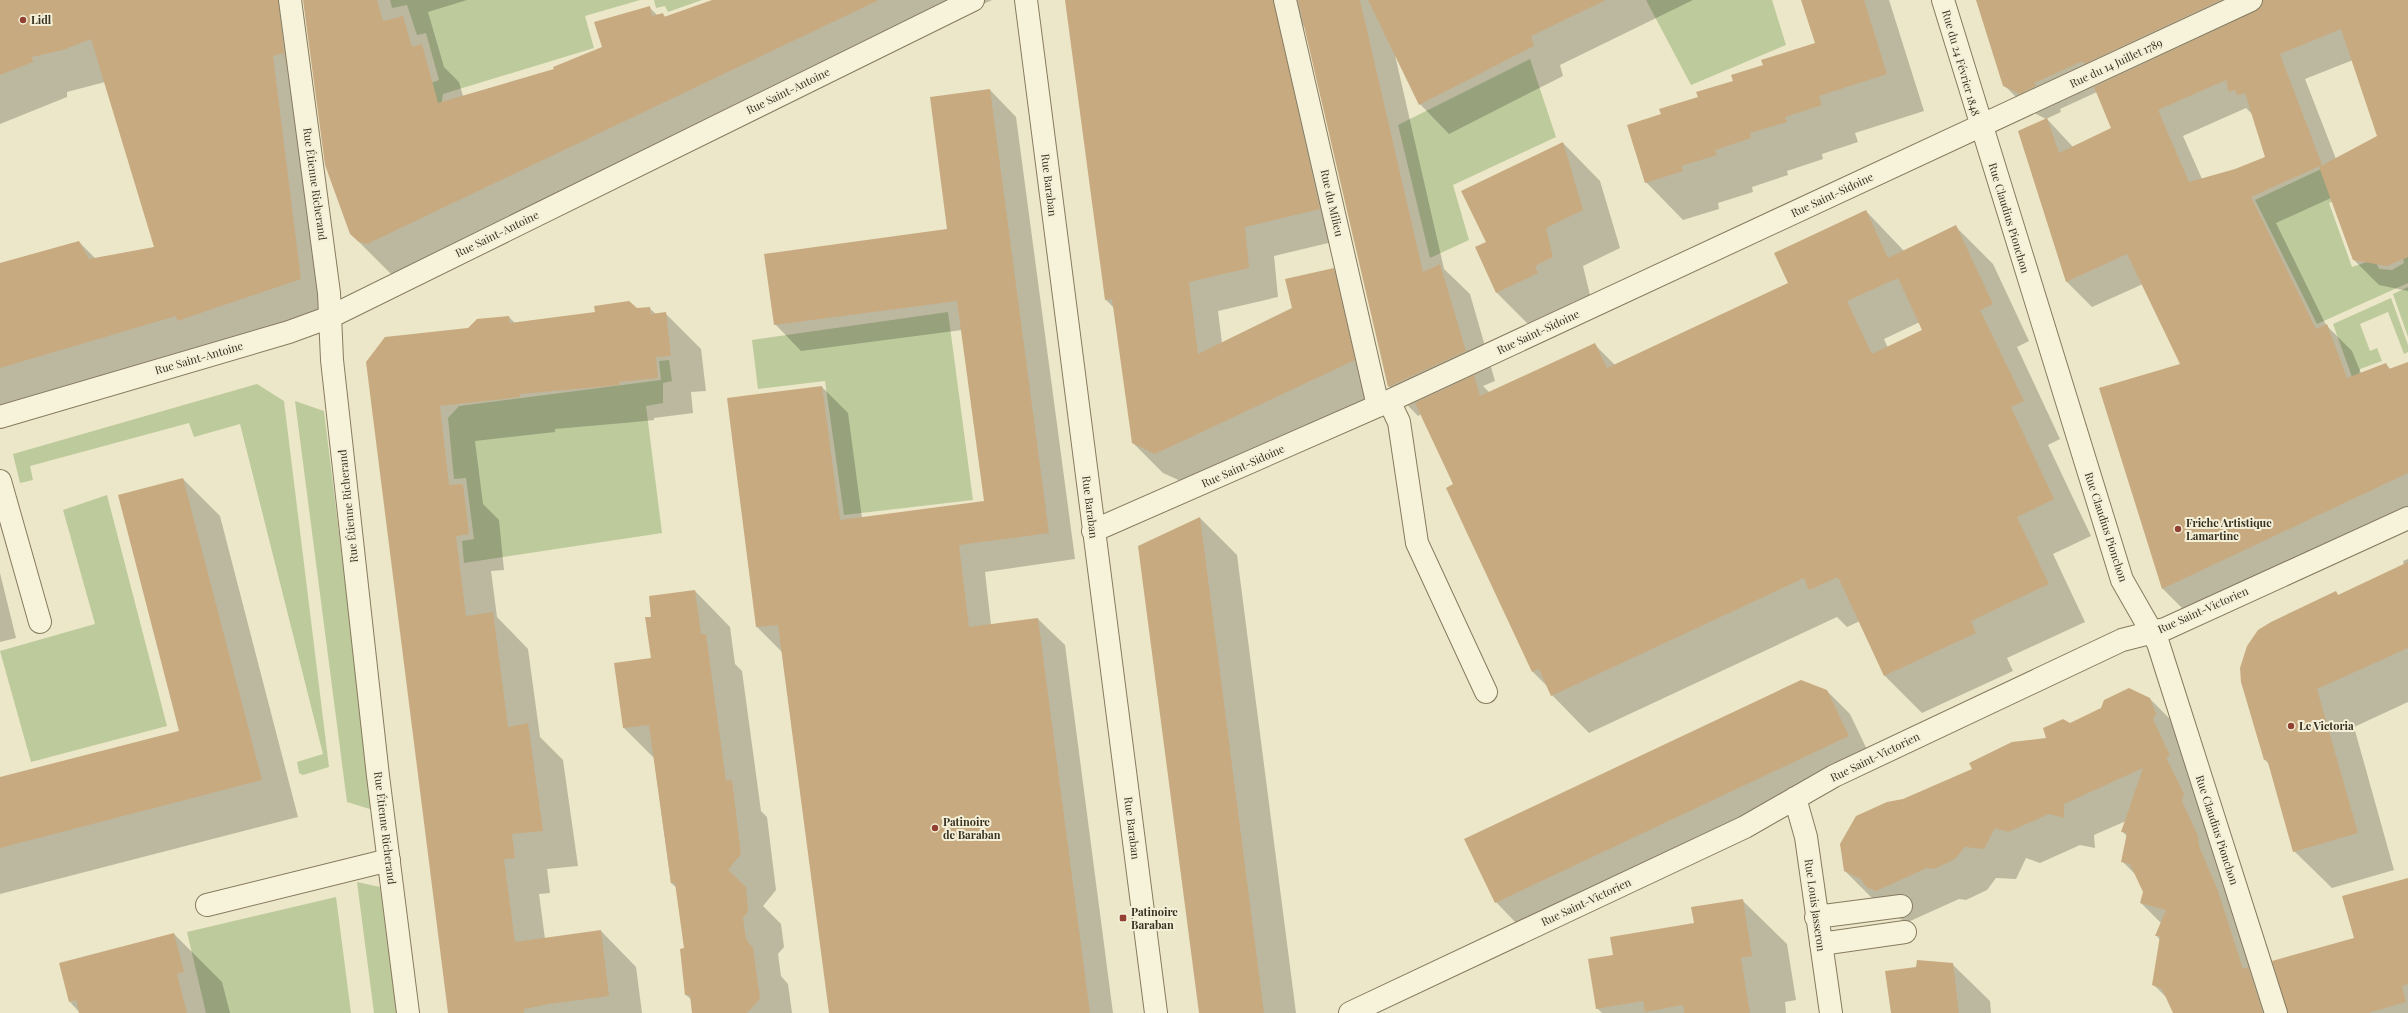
<svg xmlns="http://www.w3.org/2000/svg" width="2408" height="1013" font-family="'Playfair Display',serif">
<style>
.green{fill:#bdca9c}
.shadow{fill:#0003;fill-rule:evenodd}
.building{fill:#c8aa80;fill-rule:evenodd}
.lines{fill:none;stroke-linecap:round;stroke-linejoin:round}
.minor-casing{stroke:#877a5e;stroke-width:24}
.minor{stroke:#f7f3db;stroke-width:22}
.poi-dot{fill:#924031;stroke:#f4f0d7;stroke-width:1.5}
.labels{text-anchor:middle;stroke-width:4;stroke-linejoin:round;paint-order:stroke}
.poi-label{font-size:11px;font-weight:bold;fill:#383021;stroke:#f4f0d7;text-anchor:start}
.street-label{font-size:11px;fill:#383021;stroke:#f4f0d7}
</style>
<rect width="100%" height="100%" fill="#ece7c8"/>
<path class="green" d="M 390,0 L 640,0 L 585,16 L 594,48 L 443,94 L 441,108 L 419,88 L 439,80 L 426,33 L 417,35 L 407,5 L 392,8 Z
M 654,0 L 702,0 L 668,12 L 665,6 L 656,8 Z
M 1646,0 L 1772,0 L 1786,45 L 1691,85 Z
M 1530,59 L 1556,137 L 1453,185 L 1469,240 L 1430,258 L 1398,125 Z
M 2334,163 L 2347,196 L 2329,203 L 2352,267 L 2375,259 L 2379,269 L 2392,270 L 2404,263 L 2402,251 L 2408,249 L 2408,283 L 2317,324 L 2255,200 Z
M 2408,287 L 2408,337 L 2393,294 Z
M 2391,298 L 2408,345 L 2408,352 L 2404,354 L 2388,312 L 2360,324 L 2370,351 L 2377,348 L 2382,361 L 2360,369 L 2356,388 L 2333,324 Z
M 948,312 L 973,500 L 844,515 L 825,381 L 758,389 L 752,340 Z
M 669,360 L 672,381 L 663,383 L 663,403 L 646,406 L 662,533 L 464,563 L 462,541 L 474,539 L 466,478 L 454,479 L 448,418 L 459,406 L 661,380 L 659,361 Z
M 257,384 L 284,401 L 329,767 L 303,775 L 299,773 L 297,762 L 323,754 L 240,424 L 194,437 L 189,423 L 30,466 L 33,480 L 20,483 L 13,454 Z
M 295,401 L 324,411 L 373,810 L 347,802 Z
M 107,495 L 167,726 L 31,762 L 0,651 L 95,624 L 63,510 Z
M 357,882 L 380,887 L 397,1013 L 374,1013 Z
M 336,897 L 351,1013 L 206,1013 L 187,932 Z"/>
<path class="shadow" d="M 0,0 L 296,0 L 335,314 L 0,412 L 0,264 L 79,242 L 96,259 L 156,248 L 105,82 L 67,92 L 67,97 L 0,124 Z
M 321,0 L 467,0 L 428,12 L 444,67 L 459,82 L 463,96 L 555,69 L 603,48 L 649,7 L 657,15 L 663,14 L 666,18 L 715,0 L 992,0 L 405,281 L 391,274 L 354,237 Z
M 1066,0 L 1693,0 L 1560,65 L 1563,76 L 1449,134 L 1420,104 L 1395,55 L 1444,269 L 1470,294 L 1495,381 L 1483,386 L 1490,393 L 1594,344 L 1615,365 L 1789,283 L 1866,211 L 1904,251 L 1956,227 L 1993,264 L 2029,341 L 2017,347 L 2060,439 L 2048,445 L 2091,536 L 2053,554 L 2085,622 L 2007,658 L 2013,671 L 1922,713 L 1885,676 L 1860,621 L 1847,627 L 1837,617 L 1589,733 L 1552,695 L 1547,686 L 1533,672 L 1468,533 L 1454,485 L 1421,414 L 1418,416 L 1389,386 L 1304,24 L 1302,33 L 1349,238 L 1274,256 L 1278,297 L 1218,311 L 1222,343 L 1293,308 L 1333,269 L 1363,299 L 1384,390 L 1185,483 L 1163,473 L 1133,443 L 1114,308 L 1106,300 ZM 1920,322 L 1924,331 L 1888,348 L 1884,339 Z
M 1802,0 L 1889,0 L 1924,111 L 1855,133 L 1858,142 L 1822,154 L 1823,159 L 1787,171 L 1788,175 L 1752,187 L 1753,192 L 1718,203 L 1719,209 L 1683,220 L 1646,182 L 1662,115 L 1816,44 Z
M 1977,0 L 2408,0 L 2408,291 L 2379,285 L 2353,259 L 2331,198 L 2276,223 L 2326,325 L 2352,351 L 2361,373 L 2386,364 L 2391,370 L 2408,363 L 2408,512 L 2188,614 L 2163,589 L 2100,388 L 2182,365 L 2143,284 L 2092,307 L 2067,282 L 2019,132 L 2047,119 L 2073,147 L 2112,129 L 2097,92 L 2060,109 L 2061,112 L 2046,119 L 2030,111 L 2004,85 ZM 2353,60 L 2379,137 L 2336,159 L 2305,79 ZM 2246,108 L 2252,114 L 2267,157 L 2235,170 L 2202,179 L 2183,136 Z
M 990,90 L 1016,117 L 1075,559 L 985,572 L 991,625 L 1038,619 L 1065,645 L 1113,1013 L 830,1013 L 782,652 L 757,627 L 822,387 L 848,413 L 862,518 L 985,502 L 962,330 L 801,351 L 775,324 L 949,230 Z
M 1563,143 L 1600,181 L 1620,248 L 1583,266 L 1590,295 L 1571,303 L 1574,311 L 1534,330 L 1497,293 L 1476,248 L 1488,242 Z
M 649,308 L 656,314 L 665,313 L 701,349 L 706,391 L 691,392 L 693,413 L 654,418 L 654,420 L 635,422 L 555,429 L 555,432 L 475,441 L 483,504 L 499,520 L 504,570 L 491,571 L 497,617 L 528,649 L 540,737 L 563,760 L 578,866 L 547,869 L 550,893 L 539,894 L 545,939 L 601,931 L 636,967 L 642,1013 L 449,1013 L 367,362 L 468,329 L 477,320 L 509,317 L 516,324 Z
M 183,479 L 220,516 L 298,817 L 0,894 L 0,778 L 180,731 Z
M 1200,518 L 1237,555 L 1296,1013 L 1200,1013 Z
M 2408,559 L 2408,702 L 2354,727 L 2394,870 L 2332,888 L 2294,851 L 2270,765 L 2264,759 L 2336,592 L 2339,596 L 2404,565 L 2403,561 Z
M 0,573 L 16,638 L 0,642 Z
M 695,591 L 730,627 L 735,664 L 742,671 L 761,811 L 767,817 L 776,890 L 763,906 L 781,924 L 784,947 L 778,954 L 781,976 L 788,984 L 792,1013 L 693,1013 L 692,1000 L 686,995 L 685,949 L 677,888 L 671,883 L 654,758 L 624,728 L 615,664 L 652,659 L 652,618 Z
M 1827,691 L 1850,714 L 1871,758 L 1518,925 L 1496,902 Z
M 2149,698 L 2181,730 L 2284,1013 L 2174,1013 L 2168,999 L 2153,984 L 2160,940 L 2156,935 L 2161,923 L 2141,903 L 2145,892 L 2137,876 L 2122,861 L 2128,837 L 2122,831 L 2126,821 L 2094,835 L 2095,848 L 2080,845 L 2040,863 L 2026,858 L 2016,879 L 1996,878 L 1987,890 L 1966,900 L 1959,899 L 1908,922 L 1898,918 L 1887,907 L 1876,902 L 1845,871 L 1903,800 L 2047,739 L 2070,724 Z
M 2408,879 L 2408,1013 L 2289,1013 L 2355,939 Z
M 1742,900 L 1787,944 L 1796,1000 L 1785,1002 L 1786,1013 L 1602,1013 L 1597,1008 L 1614,956 L 1695,924 Z
M 174,934 L 222,982 L 230,1013 L 80,1013 L 70,1002 Z
M 1952,964 L 1990,1001 L 1991,1013 L 1891,1013 Z"/>
<path class="building" d="M 0,0 L 278,0 L 285,60 L 283,53 L 273,56 L 301,279 L 177,321 L 176,316 L 0,368 L 0,263 L 79,241 L 89,259 L 154,247 L 91,39 L 63,50 L 32,57 L 33,62 L 0,75 Z
M 303,0 L 377,0 L 383,21 L 403,16 L 412,47 L 422,44 L 438,103 L 554,69 L 553,67 L 602,47 L 594,22 L 650,6 L 652,16 L 663,13 L 664,17 L 712,0 L 879,0 L 367,244 L 359,242 L 350,234 L 325,165 Z
M 1065,0 L 1273,0 L 1320,209 L 1245,227 L 1249,268 L 1189,282 L 1198,354 L 1292,308 L 1285,279 L 1334,268 L 1355,360 L 1155,454 L 1132,443 L 1112,299 L 1105,300 Z
M 1298,0 L 1360,0 L 1423,272 L 1440,264 L 1466,351 L 1388,387 Z
M 1368,0 L 1606,0 L 1531,36 L 1534,46 L 1419,105 Z
M 1801,0 L 1864,0 L 1887,74 L 1819,96 L 1822,105 L 1785,117 L 1787,122 L 1750,133 L 1751,138 L 1715,150 L 1717,155 L 1681,166 L 1683,171 L 1645,183 L 1627,125 L 1661,114 L 1659,109 L 1698,97 L 1696,92 L 1733,81 L 1731,75 L 1763,65 L 1761,60 L 1815,43 Z
M 1976,0 L 2221,0 L 2084,64 L 2083,61 L 2034,83 L 2036,86 L 2020,94 L 2003,86 Z
M 2263,0 L 2408,0 L 2408,257 L 2387,266 L 2353,260 L 2319,167 L 2377,136 L 2341,29 L 2280,54 L 2322,165 L 2251,197 L 2316,329 L 2327,324 L 2347,378 L 2386,363 L 2389,369 L 2408,362 L 2408,473 L 2162,589 L 2099,388 L 2180,364 L 2127,254 L 2066,282 L 2018,131 L 2047,118 L 2059,153 L 2111,128 L 2094,87 L 2256,11 L 2261,7 ZM 2226,80 L 2229,92 L 2235,90 L 2237,95 L 2245,93 L 2265,157 L 2235,169 L 2189,182 L 2158,110 Z
M 990,89 L 1049,533 L 959,545 L 969,627 L 1038,618 L 1090,1013 L 829,1013 L 778,625 L 756,627 L 727,398 L 822,386 L 840,520 L 984,501 L 957,301 L 774,325 L 764,254 L 947,229 L 930,97 Z
M 1563,142 L 1583,210 L 1546,228 L 1553,257 L 1535,266 L 1538,273 L 1496,293 L 1475,247 L 1486,242 L 1461,191 Z
M 1866,210 L 1888,258 L 1956,225 L 1993,304 L 1980,310 L 2024,401 L 2011,407 L 2054,499 L 2017,517 L 2049,584 L 1971,621 L 1976,633 L 1884,676 L 1838,577 L 1809,590 L 1804,578 L 1551,696 L 1539,669 L 1532,672 L 1467,533 L 1446,488 L 1453,484 L 1415,403 L 1474,375 L 1480,396 L 1595,343 L 1607,368 L 1788,283 L 1774,253 ZM 1898,278 L 1922,330 L 1872,354 L 1847,301 Z
M 629,301 L 637,308 L 650,307 L 651,314 L 666,312 L 671,356 L 656,357 L 658,378 L 619,382 L 619,385 L 599,387 L 520,394 L 520,397 L 440,406 L 449,485 L 463,484 L 469,534 L 456,536 L 466,616 L 493,612 L 508,727 L 528,723 L 543,831 L 512,834 L 515,858 L 504,859 L 515,942 L 601,930 L 609,996 L 549,1004 L 524,1009 L 524,1013 L 448,1013 L 366,362 L 385,337 L 468,328 L 477,319 L 509,316 L 510,323 L 595,312 L 594,306 Z
M 183,478 L 262,780 L 0,848 L 0,777 L 179,731 L 118,495 Z
M 1200,517 L 1264,1013 L 1199,1013 L 1138,546 Z
M 2408,562 L 2408,648 L 2317,689 L 2358,833 L 2293,852 L 2267,759 L 2264,760 L 2241,682 L 2240,668 L 2247,646 L 2258,630 L 2271,622 L 2336,591 L 2338,595 Z
M 695,590 L 701,634 L 706,634 L 726,781 L 732,780 L 741,854 L 728,870 L 746,887 L 748,911 L 743,918 L 746,939 L 753,948 L 760,999 L 747,1013 L 692,1013 L 690,995 L 685,995 L 680,949 L 684,948 L 675,883 L 671,883 L 649,725 L 623,728 L 614,663 L 651,658 L 645,617 L 651,617 L 649,596 Z
M 1801,680 L 1827,690 L 1849,736 L 1495,903 L 1464,839 Z
M 2129,688 L 2150,698 L 2156,714 L 2153,719 L 2170,756 L 2166,757 L 2184,794 L 2182,801 L 2198,836 L 2199,846 L 2218,891 L 2243,969 L 2248,967 L 2263,1013 L 2173,1013 L 2162,989 L 2152,985 L 2160,936 L 2155,936 L 2166,910 L 2140,903 L 2143,892 L 2130,864 L 2121,862 L 2127,833 L 2121,832 L 2143,768 L 2064,804 L 2064,818 L 2049,814 L 2008,832 L 1995,828 L 1984,849 L 1965,847 L 1955,859 L 1934,869 L 1927,868 L 1876,891 L 1866,887 L 1861,879 L 1844,871 L 1840,844 L 1856,816 L 1887,802 L 1903,799 L 1972,769 L 1969,763 L 2012,742 L 2046,738 L 2043,728 L 2063,719 L 2070,723 L 2101,708 L 2104,700 Z
M 2408,878 L 2408,984 L 2402,986 L 2406,1002 L 2368,1013 L 2288,1013 L 2272,961 L 2354,938 L 2342,896 Z
M 1743,899 L 1752,956 L 1741,958 L 1750,1013 L 1684,1013 L 1683,1005 L 1645,1012 L 1643,1001 L 1596,1009 L 1588,959 L 1613,955 L 1610,937 L 1694,923 L 1691,907 Z
M 174,933 L 184,972 L 177,974 L 187,1013 L 79,1013 L 76,1000 L 69,1002 L 59,963 Z
M 1917,960 L 1953,963 L 1959,1013 L 1891,1013 L 1885,971 L 1916,967 Z"/>
<g class="lines">
<defs>
<path id="minor" d="M 290,0 L 329,293 L 332,360 L 378,776 L 408,1013
M 1026,0 L 1156,1013
M 1285,0 L 1378,406
M 1943,0 L 2122,580 L 2158,643 L 2276,1013
M 1389,401 L 1399,422 L 1417,543 L 1486,692
M 0,417 L 289,332 L 330,317 L 973,0
M 0,481 L 40,622
M 1093,531 L 1389,401 L 2251,0
M 1795,798 L 1806,837 L 1831,1013
M 207,905 L 389,860
M 1816,917 L 1901,906
M 1821,944 L 1905,932
M 1350,1013 L 1745,827 L 1834,776 L 2122,640 L 2165,629 L 2408,518"/>
</defs>
<use href="#minor" class="minor-casing"/>
<use href="#minor" class="minor"/>
</g>
<g class="poi-dot">
<circle cx="23" cy="20" r="4"/>
<circle cx="2178" cy="529" r="4"/>
<circle cx="2291" cy="726" r="4"/>
<circle cx="935" cy="828" r="4"/>
<rect x="1119" y="914" width="8" height="8" rx="2"/>
</g>
<g class="labels">
<g class="poi-label">
<text x="31" y="24">Lidl</text>
<text x="2186" y="527">Friche Artistique<tspan x="2186" dy="13">Lamartine</tspan></text>
<text x="2299" y="730">Le Victoria</text>
<text x="943" y="826">Patinoire<tspan x="943" dy="13">de Baraban</tspan></text>
<text x="1131" y="916">Patinoire<tspan x="1131" dy="13">Baraban</tspan></text>
</g>
<g class="street-label">
<text transform="translate(1961 63) rotate(74)" y="4">Rue du 24 Février 1848</text>
<text transform="translate(2116 63) rotate(-25)" y="4">Rue du 14 Juillet 1789</text>
<text transform="translate(788 91) rotate(-26)" y="4">Rue Saint-Antoine</text>
<text transform="translate(315 184) rotate(82)" y="4">Rue Étienne Richerand</text>
<text transform="translate(1049 185) rotate(83)" y="4">Rue Baraban</text>
<text transform="translate(1832 195) rotate(-25)" y="4">Rue Saint-Sidoine</text>
<text transform="translate(1332 203) rotate(77)" y="4">Rue du Milieu</text>
<text transform="translate(2009 218) rotate(73)" y="4">Rue Claudius Pionchon</text>
<text transform="translate(497 234) rotate(-26)" y="4">Rue Saint-Antoine</text>
<text transform="translate(1538 332) rotate(-25)" y="4">Rue Saint-Sidoine</text>
<text transform="translate(199 358) rotate(-16)" y="4">Rue Saint-Antoine</text>
<text transform="translate(1243 466) rotate(-24)" y="4">Rue Saint-Sidoine</text>
<text transform="translate(348 506) rotate(-96)" y="4">Rue Étienne Richerand</text>
<text transform="translate(1090 507) rotate(83)" y="4">Rue Baraban</text>
<text transform="translate(2106 527) rotate(72)" y="4">Rue Claudius Pionchon</text>
<text transform="translate(2203 610) rotate(-24)" y="4">Rue Saint-Victorien</text>
<text transform="translate(1875 757) rotate(-26)" y="4">Rue Saint-Victorien</text>
<text transform="translate(385 828) rotate(83)" y="4">Rue Étienne Richerand</text>
<text transform="translate(1132 828) rotate(83)" y="4">Rue Baraban</text>
<text transform="translate(2217 830) rotate(72)" y="4">Rue Claudius Pionchon</text>
<text transform="translate(1586 902) rotate(-25)" y="4">Rue Saint-Victorien</text>
<text transform="translate(1815 905) rotate(82)" y="4">Rue Louis Jasseron</text>
</g>
</g>
</svg>
